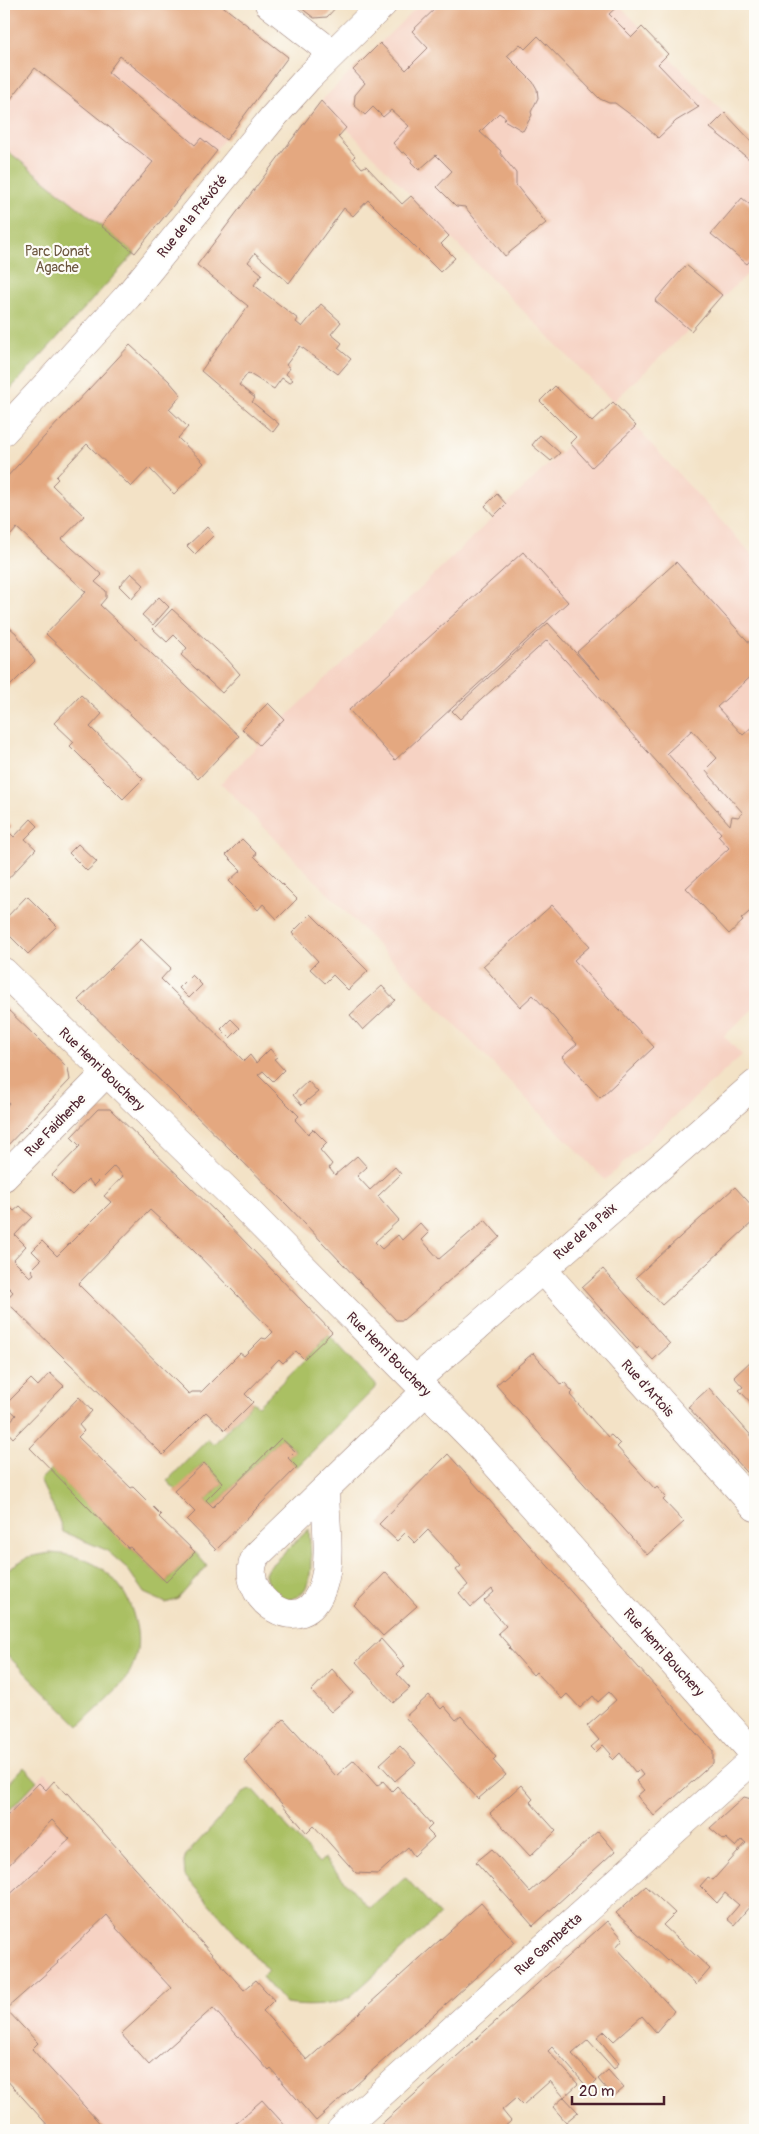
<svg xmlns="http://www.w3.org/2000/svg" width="759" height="2134" font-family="Pangolin,sans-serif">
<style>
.built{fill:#f6d2c3}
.green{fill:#aac064;stroke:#7a7048}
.building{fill:#e4a880;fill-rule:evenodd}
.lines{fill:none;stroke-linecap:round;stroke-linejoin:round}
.street-casing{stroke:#9e8078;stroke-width:29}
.secondary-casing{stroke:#9e8078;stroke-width:29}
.street{stroke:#fff;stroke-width:28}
.secondary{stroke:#fff;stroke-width:28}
.labels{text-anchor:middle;stroke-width:4.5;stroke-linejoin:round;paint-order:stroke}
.street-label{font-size:14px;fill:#4a1f2b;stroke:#fdfcf7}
.park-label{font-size:14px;fill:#6c573f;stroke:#fdfcf7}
</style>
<rect width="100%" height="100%" fill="#fdfcf7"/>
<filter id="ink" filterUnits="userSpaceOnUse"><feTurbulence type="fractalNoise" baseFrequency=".02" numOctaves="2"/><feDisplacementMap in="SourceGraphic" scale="10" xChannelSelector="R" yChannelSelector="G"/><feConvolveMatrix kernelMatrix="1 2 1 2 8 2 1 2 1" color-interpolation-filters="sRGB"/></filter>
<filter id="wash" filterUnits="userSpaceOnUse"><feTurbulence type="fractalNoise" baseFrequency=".0096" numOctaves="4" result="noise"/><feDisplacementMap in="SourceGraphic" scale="20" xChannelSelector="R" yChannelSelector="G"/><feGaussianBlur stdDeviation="1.12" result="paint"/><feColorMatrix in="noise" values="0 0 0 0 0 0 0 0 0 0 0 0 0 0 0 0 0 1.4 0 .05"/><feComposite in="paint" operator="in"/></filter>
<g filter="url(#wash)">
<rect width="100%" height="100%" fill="#f3e2c6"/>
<path class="built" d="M 4,4 L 220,4 L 288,57 L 135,253 L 4,148 Z
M 420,4 L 618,4 L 755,145 L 755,267 L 613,402 L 755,558 L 755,1007 L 724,1036 L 742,1055 L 605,1180 L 221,783 L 284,719 L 613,402 L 449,236 L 321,101 Z
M 45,1772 L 66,1794 L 68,1793 L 341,2098 L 306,2130 L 52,2130 L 4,2077 L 4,1816 Z"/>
<path class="green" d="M 4,148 L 135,253 L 4,396 Z
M 329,1335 L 377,1386 L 297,1467 L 288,1458 L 295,1450 L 281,1438 L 213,1507 L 206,1500 L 223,1483 L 204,1463 L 176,1490 L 167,1481 L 208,1439 L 214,1444 L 253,1402 L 258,1406 Z
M 51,1469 L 128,1547 L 130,1547 L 166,1582 L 195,1552 L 207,1566 L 178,1599 L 166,1603 L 144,1593 L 127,1568 L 106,1550 L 63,1532 C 58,1514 48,1498 40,1480 Z
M 309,1529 C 310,1554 319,1595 287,1600 L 269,1590 L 265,1574 L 268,1568 Z
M 50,1553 C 94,1555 125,1577 135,1621 C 140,1640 138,1659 127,1677 C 118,1690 91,1713 79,1726 L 4,1652 L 4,1571 L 28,1557 Z
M 24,1767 L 37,1781 L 4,1816 L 4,1788 Z
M 249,1790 L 255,1791 L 319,1863 L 324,1858 L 369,1908 L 405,1877 L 440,1915 L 351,1996 C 331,2007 308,2007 286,2004 L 262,1977 L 268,1971 L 185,1876 L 184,1862 L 186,1855 L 242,1794 Z"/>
<g id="blocks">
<path class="building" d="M 4,4 L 220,4 L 288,57 L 226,140 L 120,56 L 108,72 L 195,145 L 201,138 L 217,151 L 135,253 L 101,226 L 153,162 L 35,68 L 10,100 L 4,95 Z
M 296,4 L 339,4 L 327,17 L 314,18 Z
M 440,4 L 620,4 L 609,14 L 632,37 L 642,27 L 668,54 L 658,64 L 699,107 L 676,121 L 658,138 L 643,124 L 615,103 L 609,103 L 600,99 L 538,36 L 525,49 L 520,44 L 507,56 L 533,82 L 537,89 L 538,98 L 531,112 L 532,115 L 523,131 L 504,120 L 506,118 L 499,113 L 480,132 L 501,151 L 500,153 L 516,173 L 516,185 L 546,223 L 505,256 L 465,207 L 456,206 L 437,187 L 452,171 L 436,155 L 419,170 L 411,162 L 412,160 L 404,152 L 402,153 L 393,143 L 409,126 L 391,110 L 383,117 L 373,107 L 365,115 L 354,105 L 355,95 L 365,83 L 353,70 L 380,43 L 406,70 L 428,48 L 412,31 Z
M 321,101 L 346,128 L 338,137 L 355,156 L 353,158 L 362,168 L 366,166 L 402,204 L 411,196 L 449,236 L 441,244 L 455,258 L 440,272 L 368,200 L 353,216 L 344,208 L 289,283 L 255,253 L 248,262 L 262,274 L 254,285 L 298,319 L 296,322 L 302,327 L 321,304 L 341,322 L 331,334 L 342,343 L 338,348 L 351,359 L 338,374 L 300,346 L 286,365 L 290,368 L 286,374 L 293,380 L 289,383 L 282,378 L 274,389 L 248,373 L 239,385 L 255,398 L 252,402 L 279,424 L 273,432 L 201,371 L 248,306 L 197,265 Z
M 725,113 L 755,145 L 754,163 L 710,128 Z
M 742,198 L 755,209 L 755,255 L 747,264 L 711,234 Z
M 686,265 L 722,295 L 691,331 L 655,301 Z
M 130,345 L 169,381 L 181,395 L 169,409 L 188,427 L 178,438 L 204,463 L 174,494 L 149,468 L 131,487 L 87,444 L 56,477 L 58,479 L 52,485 L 84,516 L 62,539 L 102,575 L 95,582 L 106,591 L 106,598 L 100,605 L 239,736 L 198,779 L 46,634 L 86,592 L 17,528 L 4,543 L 4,480 Z
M 555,386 L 592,422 L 613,402 L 636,426 L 592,467 L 570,443 L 576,437 L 540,401 Z
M 540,435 L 560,453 L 551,461 L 532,445 Z
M 497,494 L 506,504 L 494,516 L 485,506 Z
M 207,527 L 214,535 L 195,554 L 187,546 Z
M 523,552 L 568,602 L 395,760 L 349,710 Z
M 676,562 L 755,649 L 755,673 L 717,707 L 743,735 L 755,724 L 755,907 L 741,919 L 743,921 L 729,934 L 686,888 L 729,848 L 718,836 L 721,833 L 547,640 L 460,719 L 452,711 L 548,623 L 600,679 L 577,652 ZM 692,730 L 717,758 L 705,770 L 743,813 L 738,817 L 732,816 L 730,825 L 667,753 Z
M 131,573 L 144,585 L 132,599 L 119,586 Z
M 159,597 L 169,607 L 153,625 L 142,615 Z
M 172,609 L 227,659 L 240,674 L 222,693 L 181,655 L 187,648 L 174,635 L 167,642 L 153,629 Z
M 4,623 L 16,633 L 35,661 L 4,692 Z
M 81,695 L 102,714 L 90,727 L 143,779 L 123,799 L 70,746 L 74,742 L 54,723 Z
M 268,703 L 284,719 L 259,745 L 242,729 Z
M 4,818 L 12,826 L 8,831 L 14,837 L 31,819 L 38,826 L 25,839 L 36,849 L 4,883 Z
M 242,839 L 257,854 L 254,856 L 297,899 L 277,919 L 263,904 L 258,910 L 229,881 L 241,870 L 226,855 Z
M 78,844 L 97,862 L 87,871 L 69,853 Z
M 27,896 L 57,926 L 28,954 L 4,930 L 4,920 Z
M 552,905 L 590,946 L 574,960 L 654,1047 L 600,1098 L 562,1057 L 577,1044 L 549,1012 L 533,995 L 520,1007 L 483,966 Z
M 311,914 L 368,971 L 348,990 L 333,975 L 325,983 L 310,969 L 318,961 L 292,933 Z
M 141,939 L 171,968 L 161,979 L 244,1061 L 250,1055 L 256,1063 L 270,1049 L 277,1057 L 274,1059 L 284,1070 L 273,1081 L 263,1071 L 258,1075 L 299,1116 L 295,1120 L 308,1134 L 313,1129 L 327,1143 L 320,1150 L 332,1164 L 329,1168 L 335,1175 L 357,1156 L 367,1167 L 357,1176 L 370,1190 L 395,1167 L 401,1174 L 378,1196 L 399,1220 L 375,1242 L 382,1249 L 398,1235 L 402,1240 L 420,1223 L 429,1233 L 422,1240 L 439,1259 L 485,1220 L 500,1237 L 403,1320 L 396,1320 L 287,1205 L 78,1000 Z
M 192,975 L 202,985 L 189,998 L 179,988 Z
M 382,986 L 395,1000 L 363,1030 L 350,1015 Z
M 4,1006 L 68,1068 L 70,1080 L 4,1149 L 4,1109 L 9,1103 L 4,1098 Z
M 231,1019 L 240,1028 L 230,1038 L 221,1029 Z
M 308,1081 L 318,1092 L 302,1105 L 293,1095 Z
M 98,1109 L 110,1109 L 222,1218 L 332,1332 L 304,1359 L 296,1351 L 283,1363 L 279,1359 L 245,1394 L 253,1402 L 225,1430 L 206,1412 L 163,1455 L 10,1305 L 4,1312 L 4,1302 L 13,1292 L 4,1283 L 4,1206 L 6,1203 L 14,1211 L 20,1206 L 32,1217 L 15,1235 L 26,1246 L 13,1260 L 30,1277 L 34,1274 L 31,1270 L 41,1260 L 32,1251 L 42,1241 L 57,1256 L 111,1202 L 104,1196 L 123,1176 L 114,1166 L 94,1186 L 88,1179 L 72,1195 L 52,1175 L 80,1146 L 71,1137 ZM 150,1210 L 192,1249 L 273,1332 L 266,1339 L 262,1338 L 244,1356 L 240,1353 L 201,1392 L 192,1392 L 189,1394 L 78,1284 Z
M 735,1187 L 755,1209 L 755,1220 L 662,1305 L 636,1277 Z
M 603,1269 L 670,1344 L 653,1360 L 640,1346 L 637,1349 L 582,1288 Z
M 533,1353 L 561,1385 L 564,1382 L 573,1392 L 570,1395 L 608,1437 L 611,1435 L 620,1444 L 617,1447 L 655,1489 L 657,1487 L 666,1497 L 663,1500 L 684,1522 L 647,1555 L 496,1385 Z
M 755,1357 L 755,1407 L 739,1390 L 743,1387 L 734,1377 Z
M 50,1373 L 64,1386 L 13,1438 L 4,1428 L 16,1415 L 5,1405 L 31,1379 L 38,1386 Z
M 709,1388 L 755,1440 L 755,1481 L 688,1407 Z
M 79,1397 L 92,1411 L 79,1425 L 84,1431 L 78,1437 L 131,1488 L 133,1487 L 161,1515 L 159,1517 L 195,1552 L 166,1582 L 130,1547 L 128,1548 L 30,1448 Z
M 281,1438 L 295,1451 L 288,1458 L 297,1467 L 216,1550 L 187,1520 L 195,1512 L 174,1491 L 204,1463 L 223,1483 L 206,1500 L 213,1507 Z
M 448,1454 L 713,1751 L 713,1763 L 654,1816 L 637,1796 L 644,1790 L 636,1781 L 643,1775 L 639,1770 L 636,1773 L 620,1753 L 613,1760 L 609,1756 L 611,1754 L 603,1745 L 596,1752 L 591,1747 L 599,1740 L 587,1726 L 616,1700 L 609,1692 L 598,1702 L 593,1696 L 580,1708 L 567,1694 L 562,1699 L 536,1672 L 533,1675 L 509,1648 L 510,1647 L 498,1633 L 506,1626 L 484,1601 L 494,1592 L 492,1589 L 471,1607 L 459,1593 L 468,1585 L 456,1570 L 461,1566 L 428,1530 L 415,1543 L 405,1533 L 397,1541 L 379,1524 Z
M 386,1572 L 417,1606 L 383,1636 L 354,1605 Z
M 381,1639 L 405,1666 L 397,1674 L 410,1688 L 393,1703 L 356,1662 Z
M 332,1669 L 353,1693 L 331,1712 L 311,1691 Z
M 429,1695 L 441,1709 L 444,1706 L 456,1720 L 461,1716 L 496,1757 L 493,1760 L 506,1775 L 478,1799 L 405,1717 Z
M 284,1719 L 336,1776 L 354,1760 L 377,1786 L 383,1781 L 392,1791 L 397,1786 L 432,1825 L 427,1830 L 434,1837 L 414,1856 L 408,1847 L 378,1874 L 356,1873 L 314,1826 L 307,1833 L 244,1760 Z
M 400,1746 L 416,1763 L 395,1781 L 380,1764 Z
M 54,1781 L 66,1794 L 68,1793 L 244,1990 L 256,1980 L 274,2000 L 263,2011 L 307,2060 L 481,1903 L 515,1942 L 316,2121 L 271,2069 L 269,2071 L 213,2008 L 149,2065 L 121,2034 L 171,1988 L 116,1928 L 117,1927 L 107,1915 L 57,1962 L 58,1963 L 6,2009 L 38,2043 L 32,2049 L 106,2130 L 52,2130 L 4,2077 L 4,1900 L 70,1839 L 52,1820 L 4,1870 L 4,1819 L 39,1783 L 46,1790 Z
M 521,1785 L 533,1799 L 530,1802 L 556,1831 L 530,1856 L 490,1813 Z
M 744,1797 L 755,1800 L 755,1886 L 753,1890 L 755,1892 L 755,1900 L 734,1925 L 727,1919 L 739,1905 L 725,1893 L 717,1903 L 700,1886 L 708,1877 L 713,1880 L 746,1843 L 742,1840 L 736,1847 L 726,1838 L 724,1840 L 710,1828 Z
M 598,1831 L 615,1851 L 533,1926 L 476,1862 L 492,1849 L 530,1892 Z
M 646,1886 L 675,1913 L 663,1925 L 710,1969 L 696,1985 L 669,1959 L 667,1961 L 616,1913 Z
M 607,1921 L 623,1939 L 616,1947 L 674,2011 L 656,2032 L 642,2016 L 614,2041 L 604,2031 L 597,2037 L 619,2063 L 614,2069 L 588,2040 L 572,2054 L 597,2081 L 589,2089 L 552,2047 L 548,2051 L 578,2084 L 564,2097 L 550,2081 L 523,2105 L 516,2098 L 502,2110 L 511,2121 L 501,2130 L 495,2130 L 493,2128 L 490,2130 L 375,2130 Z
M 608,2070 L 624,2088 L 613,2097 L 598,2079 Z
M 564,2097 L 578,2112 L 566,2122 L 553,2107 Z
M 262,2100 L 289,2130 L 228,2130 Z"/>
</g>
</g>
<g filter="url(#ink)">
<use href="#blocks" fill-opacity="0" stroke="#9e8078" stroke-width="1"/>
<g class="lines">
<defs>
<path id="street" d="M 269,4 L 332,53
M 4,1177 L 106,1073
M 542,1269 L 755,1507
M 416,1380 L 755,1084
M 325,1489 L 256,1556 C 234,1594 304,1648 323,1585 C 332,1557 325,1518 325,1489 L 426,1391
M 341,2130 L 755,1758"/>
<path id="secondary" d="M 4,431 L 128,296 L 274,116 L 308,78 L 383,4
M 4,972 L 242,1205 L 477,1443 L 755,1755"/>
</defs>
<use href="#street" class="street-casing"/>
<use href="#secondary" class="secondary-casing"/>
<use href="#street" class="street"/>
<use href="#secondary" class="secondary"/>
</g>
</g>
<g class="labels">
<g class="street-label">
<text transform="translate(192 216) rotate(-51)" y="5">Rue de la Prévôté</text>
<text transform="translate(102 1069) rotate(44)" y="5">Rue Henri Bouchery</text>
<text transform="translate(55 1125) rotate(-46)" y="5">Rue Faidherbe</text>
<text transform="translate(585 1231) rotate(-41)" y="5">Rue de la Paix</text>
<text transform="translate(389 1354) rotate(45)" y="5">Rue Henri Bouchery</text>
<text transform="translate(648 1388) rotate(48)" y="5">Rue d'Artois</text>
<text transform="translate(664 1652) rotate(48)" y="5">Rue Henri Bouchery</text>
<text transform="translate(548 1944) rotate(-42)" y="5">Rue Gambetta</text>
</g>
<g class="park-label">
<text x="57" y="256">Parc Donat<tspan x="57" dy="16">Agache</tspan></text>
</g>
</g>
<rect width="759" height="2134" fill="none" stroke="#fdfcf7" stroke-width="20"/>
<path d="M572 2096v8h92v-8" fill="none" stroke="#4a1f2b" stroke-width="2.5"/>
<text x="579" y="2096" font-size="15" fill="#4a1f2b" stroke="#fdfcf7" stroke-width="4" paint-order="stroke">20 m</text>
</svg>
